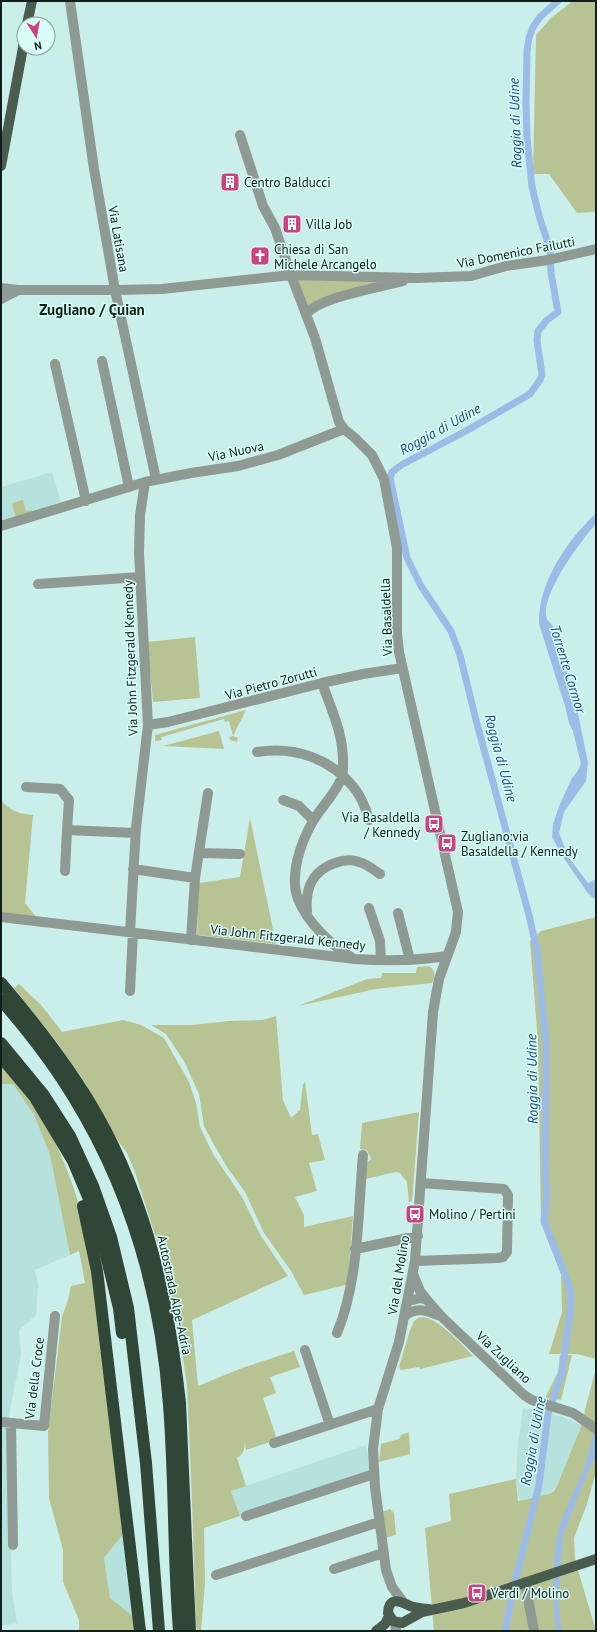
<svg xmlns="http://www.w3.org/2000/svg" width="597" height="1632" font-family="'PT Sans',sans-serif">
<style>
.built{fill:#b5e2dc}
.green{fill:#b8c393}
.water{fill:#9bbce7}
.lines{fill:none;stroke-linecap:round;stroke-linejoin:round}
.canal{stroke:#9bbce7;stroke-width:7}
.minor{stroke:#8f9a92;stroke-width:10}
.major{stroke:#495c4e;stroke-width:10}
.highway{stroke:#304636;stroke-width:12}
.labels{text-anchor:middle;stroke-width:3;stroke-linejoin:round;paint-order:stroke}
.poi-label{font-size:13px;fill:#101e1c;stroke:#d8fcf7;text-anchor:start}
.street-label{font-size:13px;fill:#101e1c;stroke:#d8fcf7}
.water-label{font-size:14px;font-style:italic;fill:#1f4b80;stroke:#d8fcf7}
.quarter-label{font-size:15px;font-weight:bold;fill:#101e1c;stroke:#d8fcf7}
</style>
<rect width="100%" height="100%" fill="#caefea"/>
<path class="built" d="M 52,472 L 61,502 L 56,503 L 55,507 L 1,524 L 1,487 Z
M 1,1084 L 13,1084 L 34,1115 L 50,1155 L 70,1255 L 35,1270 L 38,1285 L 36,1315 L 19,1330 L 21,1355 L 8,1420 L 1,1419 Z
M 523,1408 L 548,1412 L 538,1485 L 534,1497 L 519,1500 L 516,1478 L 518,1443 Z
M 549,1413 L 563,1417 L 581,1425 L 567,1465 L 557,1486 L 549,1494 L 537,1497 L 545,1455 Z
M 1,1427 L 8,1428 L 12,1593 L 17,1623 L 1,1626 Z
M 366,1445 L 370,1473 L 240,1516 L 231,1491 Z
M 124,1533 L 134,1617 L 110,1598 L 104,1558 Z"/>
<path class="green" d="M 573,1 L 596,1 L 596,216 L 595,212 L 577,213 L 549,174 L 533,174 L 536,35 L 552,17 Z
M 291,275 L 417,278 L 334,299 L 306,314 Z
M 23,500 L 26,511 L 31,510 L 33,515 L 16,519 L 12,503 Z
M 195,637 L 200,698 L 153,702 L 147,642 Z
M 246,710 L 233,736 L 238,738 L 237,742 L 230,740 L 229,737 L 233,736 L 229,721 L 225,722 L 224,719 L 161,737 L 162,740 L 155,741 L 155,735 Z
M 219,731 L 224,749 L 163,746 Z
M 1,800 C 9,811 21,814 33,815 L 25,903 L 37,918 L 1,914 Z
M 250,818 L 276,944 L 197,935 L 199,883 L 240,877 Z
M 596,917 L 596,1359 L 577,1354 L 549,1354 L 562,1312 L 561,1274 L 541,1223 L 538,1043 L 530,941 L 541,931 Z
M 429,966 C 436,971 435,976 432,983 L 376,989 L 298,1006 L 367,979 L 381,978 L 382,973 L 416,973 L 417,967 Z
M 19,984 L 42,1006 L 62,1032 L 123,1020 L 141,1025 L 164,1038 L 189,1082 L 196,1103 L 200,1127 L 213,1154 L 242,1197 L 261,1236 L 288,1276 L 192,1320 L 198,1386 L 242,1368 L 294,1351 L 300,1367 L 270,1377 L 276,1393 L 263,1398 L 275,1433 L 276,1440 L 246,1450 L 243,1424 C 244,1434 249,1453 237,1458 L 246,1486 L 231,1491 L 240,1516 L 204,1528 L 205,1583 L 201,1631 L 197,1631 L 196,1626 L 192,1502 L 187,1386 L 179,1330 L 162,1257 L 135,1172 L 127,1153 L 115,1137 L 84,1081 L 55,1040 L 14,988 Z
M 276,1016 L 283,1100 L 291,1118 L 300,1110 L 303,1084 L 305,1082 L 312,1135 L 318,1134 L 325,1160 L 309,1163 L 317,1191 L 295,1197 L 304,1215 L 304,1227 L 353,1216 L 349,1267 L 346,1285 L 304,1295 L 291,1271 L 264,1233 L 245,1192 L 227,1167 L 209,1136 L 204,1126 L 199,1094 L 184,1061 L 166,1034 L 151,1025 L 193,1025 L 229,1021 L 263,1020 Z
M 1,1063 C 18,1085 36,1106 49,1130 C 69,1168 81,1207 90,1249 L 124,1533 L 104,1558 L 110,1598 L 134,1617 L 137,1631 L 79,1631 L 79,1620 L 63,1582 L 63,1550 L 49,1498 L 48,1433 L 62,1317 L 68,1300 L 71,1286 L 85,1283 L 79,1251 L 70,1255 L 50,1155 L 34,1115 L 13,1084 L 1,1084 Z
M 419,1112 L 412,1201 L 409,1202 L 407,1182 L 400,1173 L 396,1172 L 365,1179 L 366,1164 L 371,1159 L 367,1150 L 360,1149 L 362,1123 Z
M 423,1317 C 439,1319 461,1344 473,1356 L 420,1369 L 419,1367 L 401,1370 L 399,1367 L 410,1330 L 414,1321 L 418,1318 Z
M 560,1355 L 572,1355 L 561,1400 L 545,1398 L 558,1372 Z
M 596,1368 L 596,1472 L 587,1504 L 574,1538 L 575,1560 L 596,1631 L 434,1631 L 425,1528 L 451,1521 L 449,1494 L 516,1479 L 518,1501 L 549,1494 L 554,1491 L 557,1486 L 580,1429 Z
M 409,1432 L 410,1454 L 379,1462 L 381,1444 L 399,1439 L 401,1435 Z
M 390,1509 L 394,1513 L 396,1535 L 385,1538 L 382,1512 Z"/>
<path class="water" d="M 596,513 L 596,524 C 581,540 543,592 546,615 C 546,621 552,623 554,628 L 576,704 L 588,762 L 586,781 L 564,812 L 559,833 L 569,858 L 588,883 L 594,880 L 596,881 L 596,899 L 593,898 L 587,892 L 565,860 L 552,837 L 553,824 L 560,804 L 572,778 L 577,772 L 581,764 L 573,731 L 569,723 L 565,706 L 539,624 C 538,582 567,541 596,513 Z
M 596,1428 L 596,1455 L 589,1469 L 563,1535 L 558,1603 L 562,1631 L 557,1631 C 551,1610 553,1549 559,1528 C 566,1506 578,1485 586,1463 C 589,1453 592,1437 596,1428 Z"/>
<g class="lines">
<path class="canal" d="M 505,1631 L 516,1577 L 539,1485 L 548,1414 L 562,1372 L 570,1313 L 571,1295 L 569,1285 L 544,1221 L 547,1193 L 545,1177 L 546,1044 L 537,951 L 529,915 L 476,720 L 460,655 L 451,631 L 421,586 L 407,558 L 390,478 L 392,472 L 403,464 L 466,431 L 530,394 L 540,380 L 542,375 L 537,340 L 538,331 L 547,320 L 558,312 L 551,273 L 550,249 L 540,219 L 532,187 L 527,137 L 526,102 L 527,51 L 529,38 L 533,27 L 540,17 L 558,1"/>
<path class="minor" d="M 70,1 L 94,169 L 115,290 L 156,479
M 240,135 L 263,206 L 275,228 L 291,275 L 315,338 L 339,422 L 344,429 L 355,438 L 372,455 L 384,479 L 397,548 L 397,633 L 399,652 L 458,912 L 456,932 L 439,979 L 433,1012 L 415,1261 L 399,1342 L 378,1409 L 373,1449 L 375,1487 L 386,1570 L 392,1587 L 403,1602
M 1,288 L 18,290 L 116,290 L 162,289 L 291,275 L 417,278 L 471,276 L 506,266 L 548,260 L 596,249
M 1,299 L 18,290
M 306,314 C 322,296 379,288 403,281
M 102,361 L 129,487
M 55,364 L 86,501
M 1,526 L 145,482 L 191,473 L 238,466 L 278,455 L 344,429
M 38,584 L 140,577
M 322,683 C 332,711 344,735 343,765 C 343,769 343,774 342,777 C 336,793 322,806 313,821 C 301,842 289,875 298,899 C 307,922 331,945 351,957
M 148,725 L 168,722 L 322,683 L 363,674 L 402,668
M 257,752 C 294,746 331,758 355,789 C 362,798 366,809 369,820
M 26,787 L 60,789 L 69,800 L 67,830
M 283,800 L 299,806 L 313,820
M 199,853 L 240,854
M 133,869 L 195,878 L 191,940
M 65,871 L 67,830 L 135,833
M 195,878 L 208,793
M 369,908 L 380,941 L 381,960
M 307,912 C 305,888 312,871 335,863 C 343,860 351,859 359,862 C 367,864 374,870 380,874
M 398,913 L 410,960
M 1,917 L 355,959 C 386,961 416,961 447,956
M 130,932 L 136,828 L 148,725 L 139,553 L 140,515 L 145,482
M 130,991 L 133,932
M 355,1249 L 418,1236
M 415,1261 L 498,1258 L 503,1257 L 507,1252 L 508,1195 L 504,1189 L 421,1183
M 413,1274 L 420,1291 L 427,1300
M 408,1301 L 421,1298 L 427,1300 L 442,1317 L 524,1395 L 532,1400 L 573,1413 L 596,1429
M 405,1316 C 416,1306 428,1311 440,1316
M 337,1333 C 359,1281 358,1211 363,1155
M 305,1350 L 330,1425
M 1,1422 L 44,1426 L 55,1316
M 11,1423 L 13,1545
M 274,1443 L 378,1409
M 246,1516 L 374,1474
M 334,1569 L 383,1553
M 216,1575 L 379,1522
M 525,1582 L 534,1631
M 395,1623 L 396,1631"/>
<path class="major" d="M 27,24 L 32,1
M 1,166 L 24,42
M 429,1609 C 424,1609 418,1608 413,1607 C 404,1604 389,1593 388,1613 L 393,1621 L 402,1623 L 422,1612 L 464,1603 L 596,1559
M 376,1631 L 385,1624 L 389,1616"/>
<path class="highway" d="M 1,983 C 36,1024 70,1067 97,1115 C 147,1203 169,1303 180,1403 L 190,1631
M 1,1000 C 28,1031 53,1063 74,1098 C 131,1191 161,1296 169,1405 C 175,1480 173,1556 179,1631
M 1,1043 L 43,1094 L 70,1136 L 93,1186 L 111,1237 L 128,1308 L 146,1463 L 159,1631
M 1,1057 L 34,1096 L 73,1161 L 89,1199 L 102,1239 L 119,1308 L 122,1333
M 83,1206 L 97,1271 L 140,1631"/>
</g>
<defs>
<symbol id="building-square" viewBox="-11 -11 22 22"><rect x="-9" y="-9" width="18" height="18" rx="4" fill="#cb427e" stroke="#d8fcf7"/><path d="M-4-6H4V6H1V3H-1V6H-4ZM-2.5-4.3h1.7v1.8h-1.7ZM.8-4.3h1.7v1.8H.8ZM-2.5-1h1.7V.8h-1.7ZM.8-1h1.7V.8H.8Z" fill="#fff"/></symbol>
<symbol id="church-square" viewBox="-11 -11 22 22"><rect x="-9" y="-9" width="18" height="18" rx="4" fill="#cb427e" stroke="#d8fcf7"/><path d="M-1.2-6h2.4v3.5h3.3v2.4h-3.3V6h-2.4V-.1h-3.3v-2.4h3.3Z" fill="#fff"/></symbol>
<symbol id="bus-square" viewBox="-11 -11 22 22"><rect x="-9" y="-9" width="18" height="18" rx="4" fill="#cb427e" stroke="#d8fcf7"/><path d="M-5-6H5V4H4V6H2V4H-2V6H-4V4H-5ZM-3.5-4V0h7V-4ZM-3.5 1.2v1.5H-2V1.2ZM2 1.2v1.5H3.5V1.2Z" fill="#fff"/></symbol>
</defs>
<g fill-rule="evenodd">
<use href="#building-square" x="219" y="171" width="22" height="22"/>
<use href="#building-square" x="281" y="213" width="22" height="22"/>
<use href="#church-square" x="249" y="245" width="22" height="22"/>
<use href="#bus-square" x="423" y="813" width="22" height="22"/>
<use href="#bus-square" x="436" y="832" width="22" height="22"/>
<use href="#bus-square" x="404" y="1203" width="22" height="22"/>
<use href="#bus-square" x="466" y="1582" width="22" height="22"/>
</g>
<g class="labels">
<g class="poi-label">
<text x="244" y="187">Centro Balducci</text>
<text x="306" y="229">Villa Job</text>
<text x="274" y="254">Chiesa di San<tspan x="274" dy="15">Michele Arcangelo</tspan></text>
<text x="420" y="822" text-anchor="end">Via Basaldella<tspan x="420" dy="15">/ Kennedy</tspan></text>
<text x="461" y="841">Zugliano:via<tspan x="461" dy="15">Basaldella / Kennedy</tspan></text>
<text x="429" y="1219">Molino / Pertini</text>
<text x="491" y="1598">Verdi / Molino</text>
</g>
<g class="street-label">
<text transform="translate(119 239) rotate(80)" y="5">Via Latisana</text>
<text transform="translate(516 252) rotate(-11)" y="5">Via Domenico Failutti</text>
<text transform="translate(236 451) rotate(-12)" y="5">Via Nuova</text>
<text transform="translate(386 617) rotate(-92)" y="5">Via Basaldella</text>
<text transform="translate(130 658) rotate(-92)" y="5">Via John Fitzgerald Kennedy</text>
<text transform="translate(271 683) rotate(-15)" y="5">Via Pietro Zorutti</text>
<text transform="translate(288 937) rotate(6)" y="5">Via John Fitzgerald Kennedy</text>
<text transform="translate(398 1275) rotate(-81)" y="5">Via del Molino</text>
<text transform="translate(175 1295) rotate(78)" y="5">Autostrada Alpe-Adria</text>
<text transform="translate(504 1357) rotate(43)" y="5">Via Zugliano</text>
<text transform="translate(34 1378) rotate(-83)" y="5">Via della Croce</text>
</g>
<g class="water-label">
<text transform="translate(515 123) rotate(-92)" y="5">Roggia di Udine</text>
<text transform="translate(440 429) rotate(-29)" y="5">Roggia di Udine</text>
<text transform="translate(568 669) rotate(73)" y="5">Torrente Cormor</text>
<text transform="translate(501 758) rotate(75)" y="5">Roggia di Udine</text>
<text transform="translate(532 1079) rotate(-91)" y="5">Roggia di Udine</text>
<text transform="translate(533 1441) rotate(-80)" y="5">Roggia di Udine</text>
</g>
<g class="quarter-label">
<text x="92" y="315">Zugliano / Çuian</text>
</g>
</g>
<rect width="597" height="1632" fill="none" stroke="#101e1c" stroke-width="4"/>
<g transform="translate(36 36) rotate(169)"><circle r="19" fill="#d8fcf7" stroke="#88a39f"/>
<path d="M0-3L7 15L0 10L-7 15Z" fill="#cb427e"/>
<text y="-6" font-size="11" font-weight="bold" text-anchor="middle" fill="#101e1c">N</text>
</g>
</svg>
